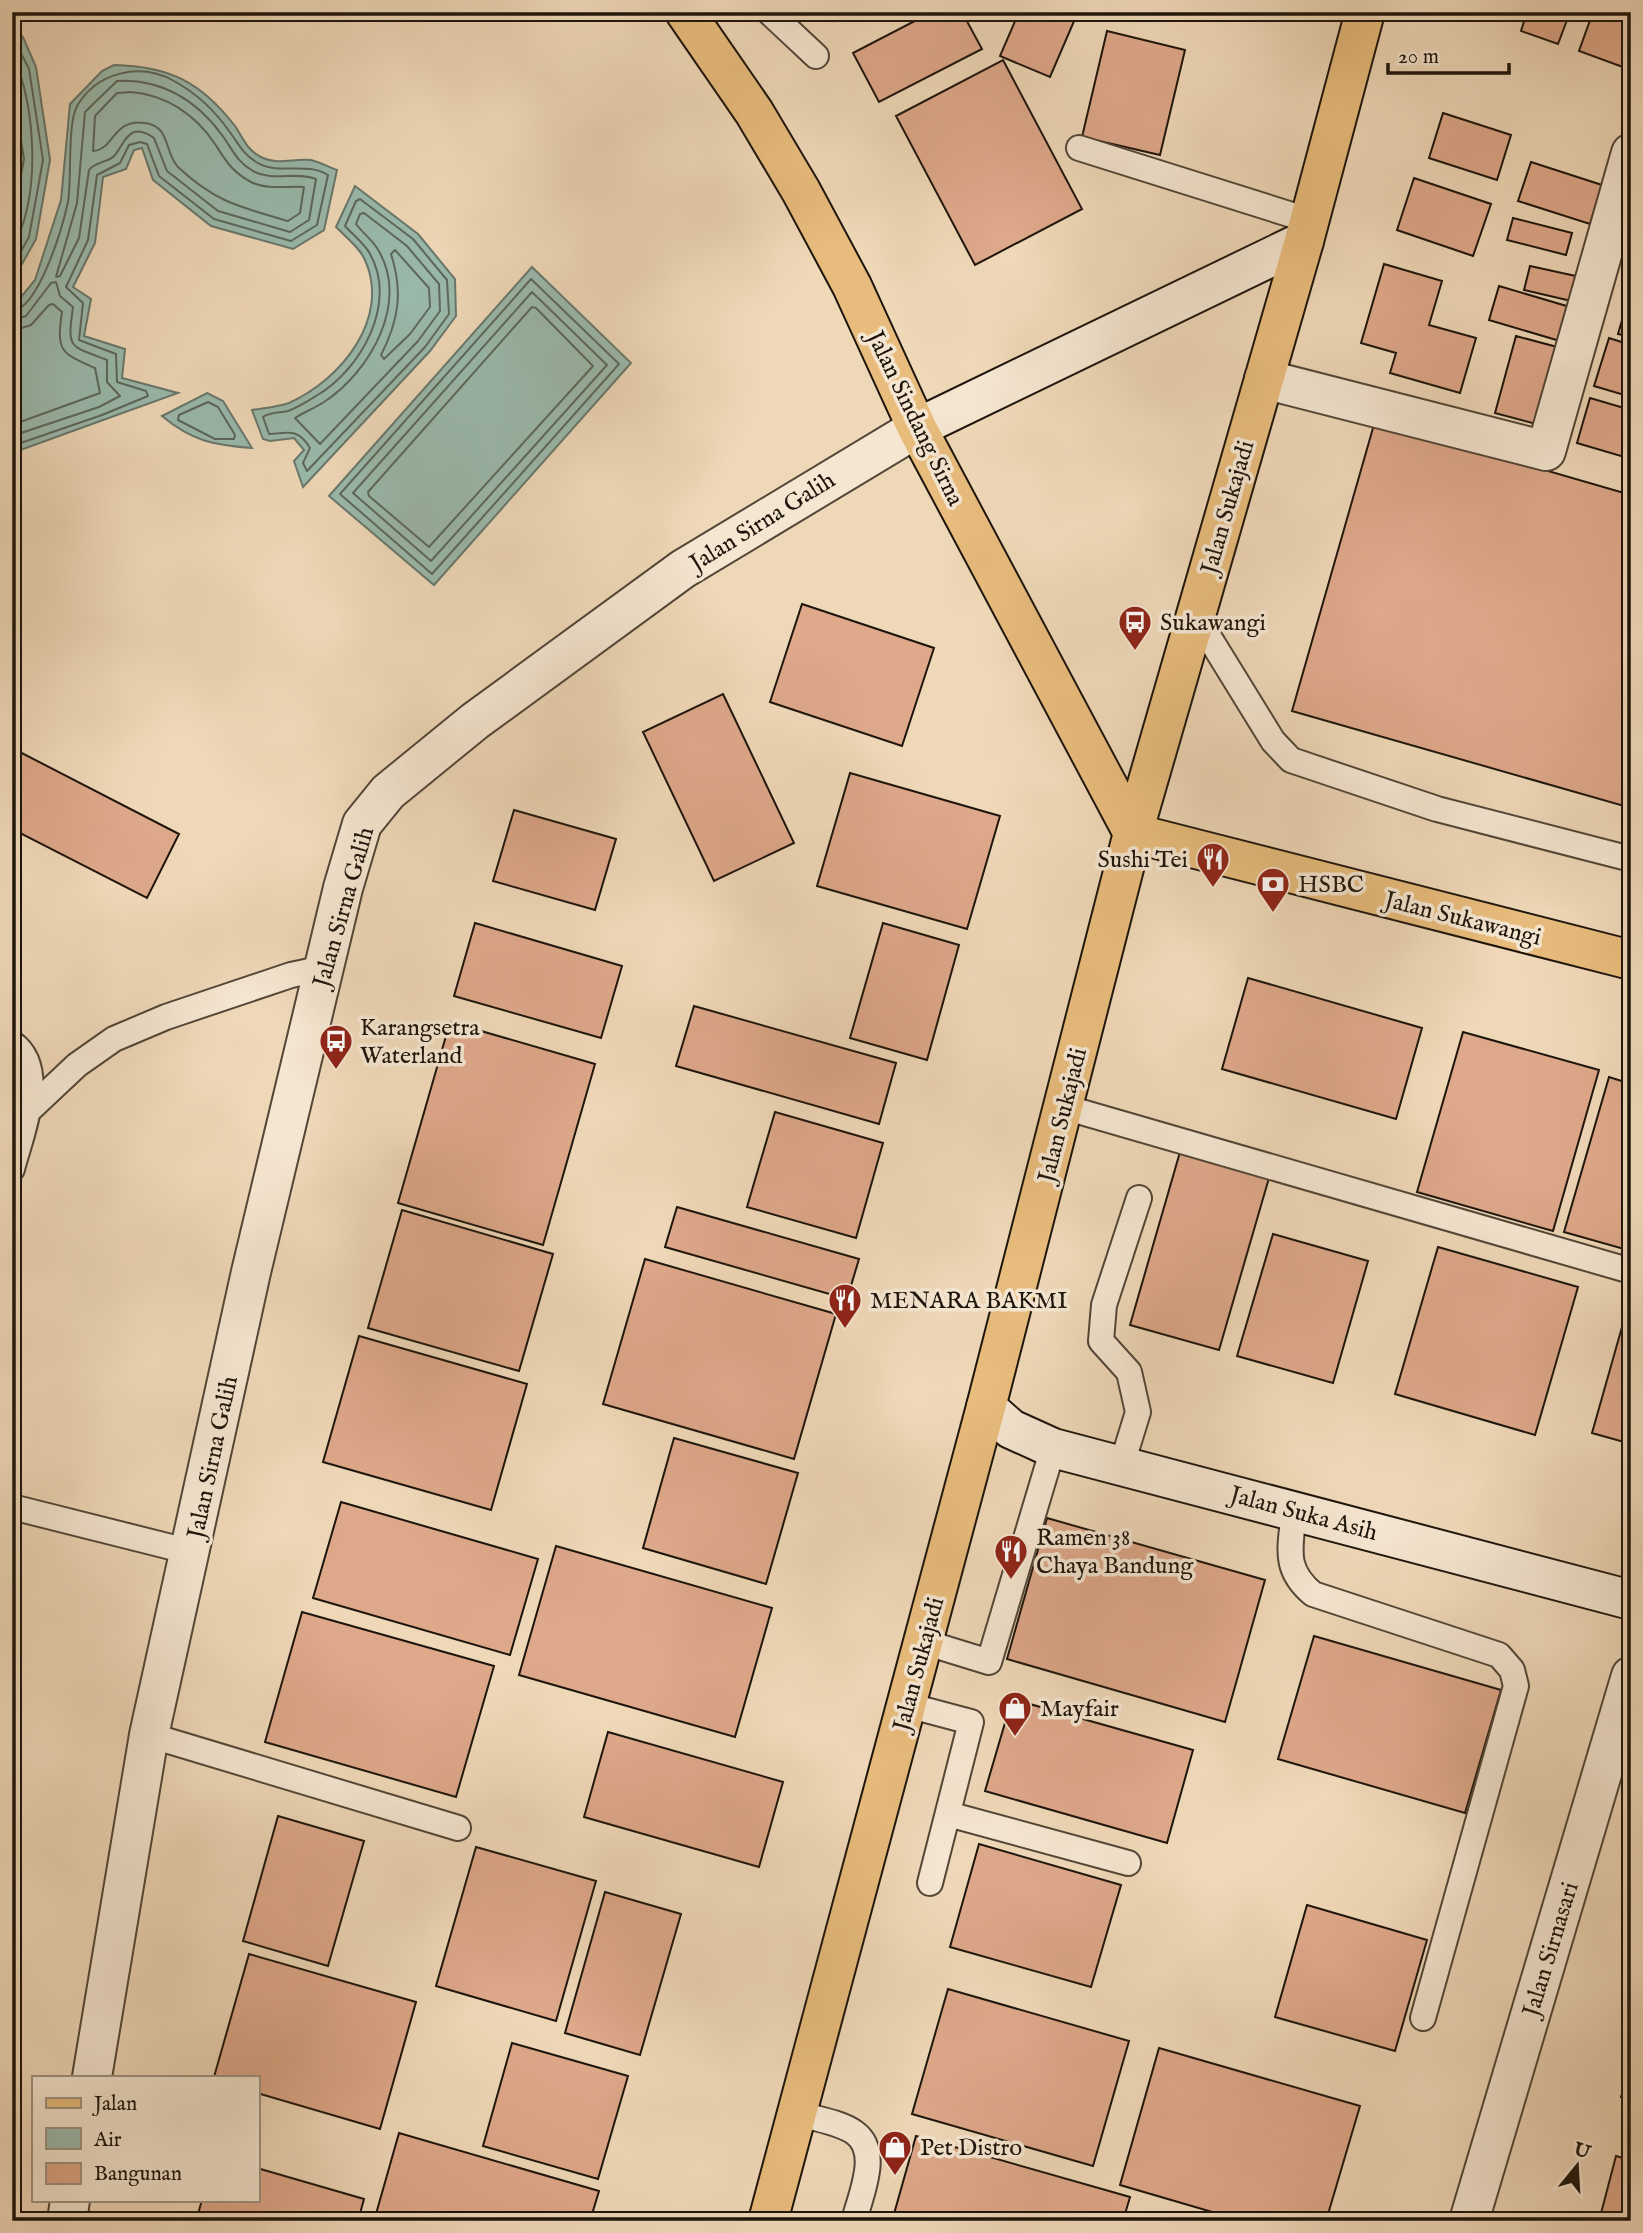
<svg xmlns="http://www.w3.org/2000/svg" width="1643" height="2233" font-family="'IM FELL English',serif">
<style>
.water{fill:#9abaad;stroke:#68786d;stroke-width:2}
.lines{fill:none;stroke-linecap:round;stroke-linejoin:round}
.shore{stroke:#5c685c;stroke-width:2}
.building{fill:#dea88a;stroke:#1d150c;stroke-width:2}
.lane-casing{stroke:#524637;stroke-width:28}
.street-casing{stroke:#524637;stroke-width:42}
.secondary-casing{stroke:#1d150c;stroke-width:42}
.primary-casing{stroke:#1d150c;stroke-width:42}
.lane{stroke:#f5e6d1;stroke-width:24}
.street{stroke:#f5e6d1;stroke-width:38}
.secondary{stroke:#f5e6d1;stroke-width:38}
.primary{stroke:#e8bc7c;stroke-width:38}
.labels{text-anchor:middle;stroke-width:7;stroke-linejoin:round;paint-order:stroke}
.street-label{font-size:24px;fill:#1d150c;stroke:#f5e6d1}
.poi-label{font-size:24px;fill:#1d150c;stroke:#f5e6d1;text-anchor:start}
</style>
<rect width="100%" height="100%" fill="#efd8b8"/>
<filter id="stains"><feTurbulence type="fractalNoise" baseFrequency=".00286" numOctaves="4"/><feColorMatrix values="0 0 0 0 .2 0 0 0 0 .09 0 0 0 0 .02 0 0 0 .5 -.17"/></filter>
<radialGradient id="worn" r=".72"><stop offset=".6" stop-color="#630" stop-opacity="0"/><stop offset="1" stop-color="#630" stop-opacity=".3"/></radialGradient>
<path class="water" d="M 12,27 L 23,37 L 36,67 L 50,160 L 36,239 L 12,282 Z
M 114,65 C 169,66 201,82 235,126 C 244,139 247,151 263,158 C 278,165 295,158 311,160 C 319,162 329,167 337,170 L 324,230 L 293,249 L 211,226 L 153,180 L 142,148 L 134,150 L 126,169 L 103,177 L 95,243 L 73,287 L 91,299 L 84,336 L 125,349 L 122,378 L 178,393 L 12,453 L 12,308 L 35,280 L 61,200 L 70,104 L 102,71 Z
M 355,186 L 418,234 L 455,279 L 456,316 L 430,351 L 303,487 L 294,461 L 304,450 L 294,438 L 270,441 L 263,439 L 252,410 C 264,408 278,407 289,403 C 341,380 391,318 365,260 C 360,248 346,237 336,227 Z
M 532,267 L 631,363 L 434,585 L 329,496 Z
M 207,393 L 223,401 L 252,448 C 213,445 192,441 162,416 Z"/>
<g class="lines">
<path class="shore" d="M 12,36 L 29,69 L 43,160 L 29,237 L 12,267
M 12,52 C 36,107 42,196 12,249
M 117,81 C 161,79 196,100 222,135 C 233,150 236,161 253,171 C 273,182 296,171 316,179 L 309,220 L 290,232 L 218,211 L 167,171 L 154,138 C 128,119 124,146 114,156 C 107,163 96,161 89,170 L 79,238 L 60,276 L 56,277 L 77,203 L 85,112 Z
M 12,85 L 24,159 L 12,222
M 131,92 C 166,95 195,114 215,144 C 226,161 232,172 251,182 C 267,190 286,186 304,187 L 300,213 L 288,221 C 240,207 215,202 178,167 C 164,153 171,126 145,123 C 113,118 114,150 93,151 L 95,116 L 117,93 Z
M 360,199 L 413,239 L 447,280 L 449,314 L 425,347 L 307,471 L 303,463 L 310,448 C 298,428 290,433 269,434 L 263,417 C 270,412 279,413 288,411 C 297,408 308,401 316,396 C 361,370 398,303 370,254 C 365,244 353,235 345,226 L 356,201 Z
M 364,213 L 407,246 L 439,284 L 440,311 L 418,341 L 320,444 L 295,418 C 304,412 315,408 324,402 C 370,372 411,301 377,248 C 371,239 362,232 356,224 L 360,214 Z
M 395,250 L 429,288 L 430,307 L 410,334 L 384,359 L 381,355 C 399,320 403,291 391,254 Z
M 531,279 L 619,364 L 432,574 L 340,494 Z
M 532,292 L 607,365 L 431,561 L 353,493 Z
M 532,307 L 536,308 L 593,366 L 429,547 L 369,496 L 368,492 Z
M 12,311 C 39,309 63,225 68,202 C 72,179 67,125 77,106 C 97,72 140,62 174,81 C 196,93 215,111 229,131 C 239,144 242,153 256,162 C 278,176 306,161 328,175 L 317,225 L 291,241 L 214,219 L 159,176 L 147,144 L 140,142 L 129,145 L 120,163 L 97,175 L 88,240 L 66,287 L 83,303 L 79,340 L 116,354 L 117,382 L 146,391 L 148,396 L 102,415 L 12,446
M 12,320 L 26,316 L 51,283 L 56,282 L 60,296 L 73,307 C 67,350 69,345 107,360 L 107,382 L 120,396 L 99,407 L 12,436
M 12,331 L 31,325 L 49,305 L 53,304 L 62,312 C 56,352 61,353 95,368 L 100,393 L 12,425
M 208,402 L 218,407 L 235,435 L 234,439 L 215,439 L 178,420 L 179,415 Z"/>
</g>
<path class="building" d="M 824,12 L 842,12 L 834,21 Z
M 932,12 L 962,12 L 982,49 L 879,102 L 853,53 Z
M 1019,12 L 1078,12 L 1050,77 L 1000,56 Z
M 1527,12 L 1570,12 L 1558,44 L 1521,31 Z
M 1593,12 L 1631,12 L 1631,70 L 1579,51 Z
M 1107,31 L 1185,50 L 1160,155 L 1082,137 Z
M 1003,60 L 1082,209 L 975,265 L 896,116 Z
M 1443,113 L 1511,135 L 1497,180 L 1429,158 Z
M 1531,162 L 1602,185 L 1590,224 L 1518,201 Z
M 1414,178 L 1491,204 L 1473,256 L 1397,230 Z
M 1513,218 L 1572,233 L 1566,255 L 1507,240 Z
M 1384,264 L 1442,281 L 1429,325 L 1476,338 L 1460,393 L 1390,373 L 1396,353 L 1361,343 Z
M 1530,266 L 1585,278 L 1580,303 L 1524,290 Z
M 1499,286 L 1580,310 L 1570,344 L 1489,320 Z
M 1627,303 L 1631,305 L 1631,337 L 1618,334 Z
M 1516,336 L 1561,348 L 1540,425 L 1495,413 Z
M 1609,338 L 1631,345 L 1631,397 L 1594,386 Z
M 1590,398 L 1631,410 L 1631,459 L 1577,443 Z
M 1375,421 L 1631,495 L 1631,808 L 1292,711 Z
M 802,604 L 934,648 L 902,746 L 770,702 Z
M 723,694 L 794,843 L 714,881 L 643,732 Z
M 12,748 L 179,834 L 147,898 L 12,829 Z
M 850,773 L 1000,816 L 967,929 L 817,886 Z
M 514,810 L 616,839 L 595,910 L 493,881 Z
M 475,923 L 622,966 L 601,1038 L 454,996 Z
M 883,923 L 959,945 L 927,1060 L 850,1038 Z
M 1248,978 L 1422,1028 L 1396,1119 L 1222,1069 Z
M 694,1006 L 896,1063 L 879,1124 L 676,1066 Z
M 450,1022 L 595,1064 L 543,1245 L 398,1203 Z
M 1463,1032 L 1599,1070 L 1553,1231 L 1417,1192 Z
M 1609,1077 L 1631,1084 L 1631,1251 L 1564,1232 Z
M 775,1112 L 883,1143 L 856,1238 L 747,1207 Z
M 1180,1152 L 1269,1178 L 1219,1350 L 1130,1325 Z
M 677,1207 L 859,1259 L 847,1299 L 665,1247 Z
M 402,1210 L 553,1254 L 519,1371 L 368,1328 Z
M 1273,1234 L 1368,1261 L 1333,1383 L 1237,1356 Z
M 1438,1247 L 1578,1287 L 1535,1435 L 1395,1394 Z
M 645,1259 L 836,1314 L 794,1459 L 603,1404 Z
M 1622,1327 L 1631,1330 L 1631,1444 L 1592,1433 Z
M 359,1336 L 527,1384 L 491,1510 L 323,1462 Z
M 674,1438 L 798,1473 L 766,1584 L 643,1548 Z
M 341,1502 L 538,1559 L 510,1655 L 313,1598 Z
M 1047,1518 L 1265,1580 L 1225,1722 L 1007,1659 Z
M 556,1546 L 772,1608 L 735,1737 L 519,1675 Z
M 302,1612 L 494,1666 L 456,1797 L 265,1742 Z
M 1314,1636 L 1501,1690 L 1465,1813 L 1278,1759 Z
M 1012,1699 L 1193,1750 L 1167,1843 L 985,1791 Z
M 608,1732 L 783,1782 L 759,1867 L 584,1817 Z
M 278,1816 L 364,1841 L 328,1966 L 243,1941 Z
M 979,1844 L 1121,1885 L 1091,1987 L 950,1947 Z
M 476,1847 L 596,1881 L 556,2021 L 436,1986 Z
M 605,1892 L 681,1914 L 640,2055 L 565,2033 Z
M 1307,1905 L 1427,1940 L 1395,2051 L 1275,2017 Z
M 249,1954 L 416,2002 L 380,2129 L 257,2093 L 257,2077 L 214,2077 Z
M 948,1989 L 1129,2041 L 1093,2166 L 912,2114 Z
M 512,2043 L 628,2076 L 598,2179 L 483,2146 Z
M 1159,2048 L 1360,2106 L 1326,2221 L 1243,2221 L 1120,2185 Z
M 1631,2064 L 1631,2100 L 1621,2097 Z
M 399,2133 L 599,2191 L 590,2221 L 374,2221 Z
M 916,2136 L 1130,2197 L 1123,2221 L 892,2221 Z
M 1616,2156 L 1631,2160 L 1631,2221 L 1599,2221 Z
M 257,2168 L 364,2199 L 358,2221 L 196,2221 L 202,2200 L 257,2200 Z"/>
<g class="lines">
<defs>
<path id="lane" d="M 769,12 L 816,56
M 1079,148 L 1308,220
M 1196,616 L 1273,741 L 1291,760 L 1437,809 L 1631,859
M 12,1043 C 49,1069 21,1134 12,1169
M 1064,1107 L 1631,1271
M 27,1112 L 77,1065 L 114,1039 L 166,1017 L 291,975 L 324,968
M 1122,1464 L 1138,1412 L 1129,1372 L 1101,1341 L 1104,1305 L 1139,1198
M 12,1507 L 191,1552
M 1294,1510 C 1291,1547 1282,1568 1313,1594 L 1499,1655 L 1512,1670 L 1516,1686 L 1423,2018
M 924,1642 L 989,1662 L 1053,1448
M 907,1705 L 971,1722 L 930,1883
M 149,1735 L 458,1828
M 948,1814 L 1128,1863
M 798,2113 C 814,2119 841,2122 855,2133 C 881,2152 860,2196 854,2221"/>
<path id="street" d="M 1264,379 L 1546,451 L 1631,153
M 92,2077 L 149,1735 L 251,1272 L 343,888 L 362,824 L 388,792 L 475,721 L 683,569 L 917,428
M 67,2221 L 70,2200
M 1469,2221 L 1631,1676"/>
<path id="secondary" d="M 917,428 L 1304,241
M 986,1407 L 1011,1429 L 1053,1448 L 1631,1600"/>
<path id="primary" d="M 685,12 L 754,112 L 801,191 L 852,286 L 917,428 L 1133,833
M 1133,833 L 1631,960
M 768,2221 L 986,1407 L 1133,833 L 1304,241 L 1365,12"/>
</defs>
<use href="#lane" class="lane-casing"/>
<use href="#street" class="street-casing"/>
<use href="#secondary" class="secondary-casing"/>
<use href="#primary" class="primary-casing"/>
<use href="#lane" class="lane"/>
<use href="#street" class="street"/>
<use href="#secondary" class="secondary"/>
<use href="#primary" class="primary"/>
</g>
<defs>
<symbol id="bus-pin" viewBox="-11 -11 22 30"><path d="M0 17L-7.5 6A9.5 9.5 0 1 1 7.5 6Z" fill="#8f2418" stroke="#f5e6d1"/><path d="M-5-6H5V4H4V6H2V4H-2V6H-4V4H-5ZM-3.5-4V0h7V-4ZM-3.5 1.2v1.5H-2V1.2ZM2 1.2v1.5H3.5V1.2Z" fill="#fff"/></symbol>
<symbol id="restaurant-pin" viewBox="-11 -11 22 30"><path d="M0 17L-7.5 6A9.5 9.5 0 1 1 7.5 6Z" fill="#8f2418" stroke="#f5e6d1"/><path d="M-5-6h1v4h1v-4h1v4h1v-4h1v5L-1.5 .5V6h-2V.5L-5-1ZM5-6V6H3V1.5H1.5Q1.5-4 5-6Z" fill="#fff"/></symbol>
<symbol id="bank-pin" viewBox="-11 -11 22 30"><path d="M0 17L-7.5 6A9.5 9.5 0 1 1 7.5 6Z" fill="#8f2418" stroke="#f5e6d1"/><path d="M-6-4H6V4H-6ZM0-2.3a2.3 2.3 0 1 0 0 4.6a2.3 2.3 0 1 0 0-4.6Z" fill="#fff"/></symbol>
<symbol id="shop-pin" viewBox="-11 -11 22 30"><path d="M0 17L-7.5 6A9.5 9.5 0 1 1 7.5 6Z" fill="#8f2418" stroke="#f5e6d1"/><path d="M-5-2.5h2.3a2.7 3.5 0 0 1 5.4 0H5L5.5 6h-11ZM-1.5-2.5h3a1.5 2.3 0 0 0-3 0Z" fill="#fff"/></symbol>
</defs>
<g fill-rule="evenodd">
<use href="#bus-pin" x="1116" y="603" width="38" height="52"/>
<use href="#restaurant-pin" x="1194" y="840" width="38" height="52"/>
<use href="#bank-pin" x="1254" y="865" width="38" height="52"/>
<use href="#bus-pin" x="317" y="1022" width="38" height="52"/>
<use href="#restaurant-pin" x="826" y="1281" width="38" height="52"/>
<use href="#restaurant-pin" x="992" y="1532" width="38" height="52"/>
<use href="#shop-pin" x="996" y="1689" width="38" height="52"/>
<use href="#shop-pin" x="876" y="2128" width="38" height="52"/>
</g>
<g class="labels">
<g class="street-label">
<text transform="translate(916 418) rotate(64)" y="8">Jalan Sindang Sirna</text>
<text transform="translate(1227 507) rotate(-74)" y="8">Jalan Sukajadi</text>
<text transform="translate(762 521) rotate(-32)" y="8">Jalan Sirna Galih</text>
<text transform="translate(343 907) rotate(-74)" y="8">Jalan Sirna Galih</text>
<text transform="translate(1463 918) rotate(14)" y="8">Jalan Sukawangi</text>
<text transform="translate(1062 1115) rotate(-76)" y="8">Jalan Sukajadi</text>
<text transform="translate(212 1457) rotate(-78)" y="8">Jalan Sirna Galih</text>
<text transform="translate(1304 1513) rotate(15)" y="8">Jalan Suka Asih</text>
<text transform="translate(918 1664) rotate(-75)" y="8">Jalan Sukajadi</text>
<text transform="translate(1550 1949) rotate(-73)" y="8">Jalan Sirnasari</text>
</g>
<g class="poi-label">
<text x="1160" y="630">Sukawangi</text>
<text x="1188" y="867" text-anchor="end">Sushi Tei</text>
<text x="1298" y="892">HSBC</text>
<text x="360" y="1035">Karangsetra<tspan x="360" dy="28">Waterland</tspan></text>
<text x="870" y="1308">MENARA BAKMI</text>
<text x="1036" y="1545">Ramen 38<tspan x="1036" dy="28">Chaya Bandung</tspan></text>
<text x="1040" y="1716">Mayfair</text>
<text x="920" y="2155">Pet Distro</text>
</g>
</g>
<rect width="1643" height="2233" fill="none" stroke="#efd8b8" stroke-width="42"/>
<rect x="14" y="14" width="1615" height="2205" fill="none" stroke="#1d150c" stroke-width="3.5"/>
<rect x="21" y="21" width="1601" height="2191" fill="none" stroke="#1d150c" stroke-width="2"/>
<rect x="32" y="2076" width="228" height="126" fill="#f5e6d1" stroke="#9f9282" stroke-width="2"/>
<rect x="46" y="2098" width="35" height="10" fill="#e8bc7c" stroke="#9f9282" stroke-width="2"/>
<text x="94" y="2110" font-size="21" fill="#1d150c">Jalan</text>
<rect x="46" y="2128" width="35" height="21" fill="#9abaad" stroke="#9f9282" stroke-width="2"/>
<text x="94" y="2146" font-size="21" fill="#1d150c">Air</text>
<rect x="46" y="2163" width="35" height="21" fill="#dea88a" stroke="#9f9282" stroke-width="2"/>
<text x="94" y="2180" font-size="21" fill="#1d150c">Bangunan</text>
<g transform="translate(1577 2166) rotate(18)" stroke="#f5e6d1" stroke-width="5" paint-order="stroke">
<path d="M0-5L12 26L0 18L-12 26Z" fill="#1d150c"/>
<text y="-10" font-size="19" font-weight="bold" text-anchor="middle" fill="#1d150c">U</text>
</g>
<path d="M1388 63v10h121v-10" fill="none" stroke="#1d150c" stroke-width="3.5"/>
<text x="1398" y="63" font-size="21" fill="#1d150c" stroke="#f5e6d1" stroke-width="5" paint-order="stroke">20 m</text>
<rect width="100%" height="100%" filter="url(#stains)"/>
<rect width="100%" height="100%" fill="url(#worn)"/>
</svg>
